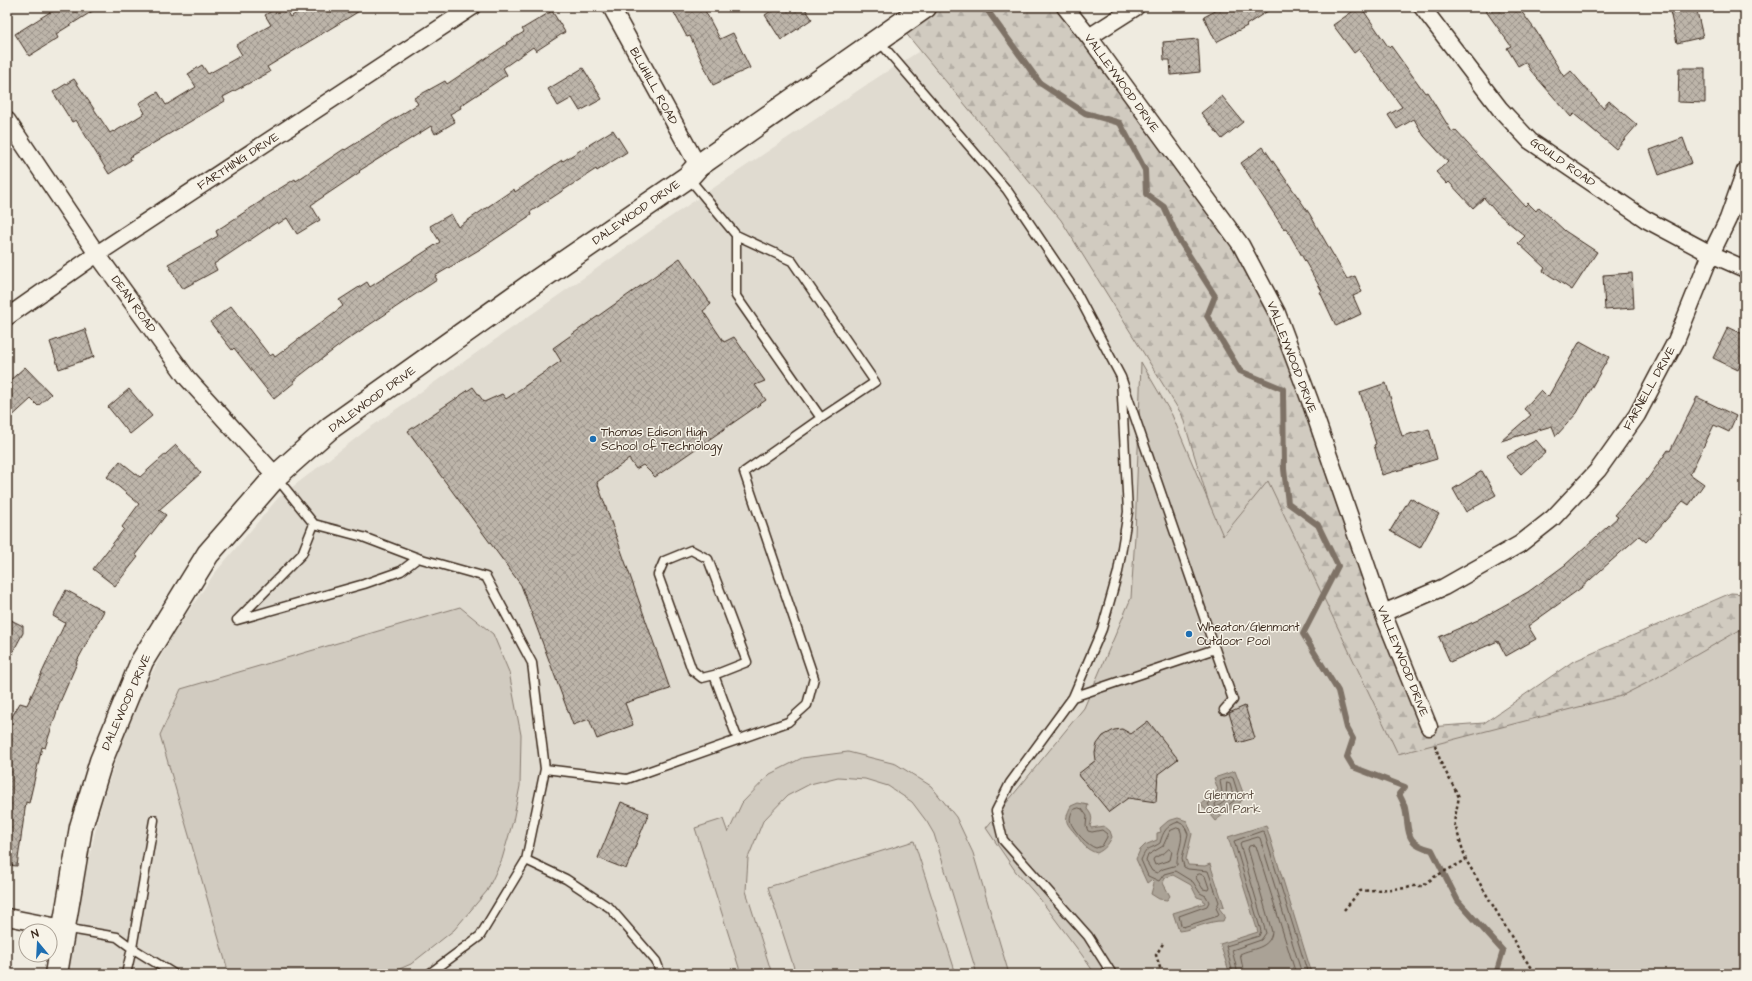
<svg xmlns="http://www.w3.org/2000/svg" width="1752" height="981" font-family="'Architects Daughter',sans-serif">
<style>
.built{fill:#e0dbd0}
.forest{fill:url(#forest-firs);stroke:#867a6f}
.park{fill:#d1cbc0;stroke:#867a6f}
.water{fill:#aaa296;stroke:#7e7266}
.lines{fill:none;stroke-linecap:round;stroke-linejoin:round}
.shore{stroke:#675a4e;stroke-width:1}
.stream{stroke:#7e7266;stroke-width:6}
.building{fill:url(#building-cross-hatch);stroke:#3b2a1e}
.lane-casing{stroke:#3b2a1e;stroke-width:11}
.street-casing{stroke:#3b2a1e;stroke-width:19}
.secondary-casing{stroke:#3b2a1e;stroke-width:25}
.path{stroke:#3b2a1e;stroke-width:2.5;stroke-dasharray:3 3;stroke-linecap:butt}
.lane{stroke:#f7f3e8;stroke-width:8}
.street{stroke:#f7f3e8;stroke-width:16}
.secondary{stroke:#f7f3e8;stroke-width:22}
.poi-dot{fill:#1f6fb2;stroke:#f7f3e8;stroke-width:1.5}
.labels{text-anchor:middle;stroke-width:3;stroke-linejoin:round;paint-order:stroke}
.street-label{font-size:12px;fill:#3b2a1e;stroke:#f7f3e8}
.poi-label{font-size:12px;fill:#3b2a1e;stroke:#f7f3e8;text-anchor:start}
.park-label{font-size:12px;fill:#605246;stroke:#f7f3e8}
</style>
<defs>
<pattern id="forest-firs" width="22" height="20" patternUnits="userSpaceOnUse"><rect width="22" height="20" fill="#d1cbc0"/><path d="M5 1l3.5 6h-7zM16 11l3.5 6h-7z" fill="#b4aea5"/></pattern>
<pattern id="building-cross-hatch" width="8" height="8" patternUnits="userSpaceOnUse"><rect width="8" height="8" fill="#bdb5aa"/><path d="M0 0l8 8M0 8l8-8" fill="none" stroke="#9b938a"/></pattern>
</defs>
<rect width="100%" height="100%" fill="#efebe0"/>
<filter id="ink" filterUnits="userSpaceOnUse"><feTurbulence type="fractalNoise" baseFrequency=".025" numOctaves="2"/><feDisplacementMap in="SourceGraphic" scale="8" xChannelSelector="R" yChannelSelector="G"/><feConvolveMatrix kernelMatrix="1 2 1 2 8 2 1 2 1" color-interpolation-filters="sRGB"/></filter>
<g filter="url(#ink)">
<path class="built" d="M 934,42 L 1268,481 L 1016,872 L 1040,899 L 1082,955 L 1095,974 L 68,974 L 83,885 L 101,806 L 130,715 L 171,637 L 214,574 L 278,498 L 368,429 L 663,222 L 878,77 Z"/>
<path class="forest" d="M 925,7 L 1065,7 L 1241,245 L 1277,313 L 1429,727 L 1484,723 L 1572,662 L 1731,593 L 1745,594 L 1745,974 L 1325,882 L 1182,415 L 1061,220 L 899,25 Z"/>
<path class="park" d="M 1141,362 L 1172,415 L 1223,536 L 1268,481 L 1398,754 L 1621,696 L 1651,681 L 1745,627 L 1745,974 L 1095,974 L 1082,955 L 1040,899 L 1016,872 L 986,828 L 1084,708 L 1131,598 L 1135,536 Z
M 460,607 L 493,634 L 509,672 L 521,735 L 520,786 L 513,821 L 502,859 L 487,891 L 454,930 L 411,964 L 388,974 L 229,974 L 160,735 L 181,689 Z
M 848,752 L 896,764 L 931,786 L 956,817 L 973,853 L 1009,974 L 977,974 L 934,834 L 927,822 L 912,802 L 888,786 L 865,779 L 838,777 L 810,784 L 787,796 L 763,821 L 748,858 L 746,891 L 772,974 L 741,974 L 695,828 L 723,819 L 728,833 L 742,803 L 770,774 L 802,758 Z
M 914,841 L 956,974 L 796,974 L 768,887 Z"/>
<path class="water" d="M 1235,771 L 1245,798 L 1215,821 L 1201,804 L 1218,790 L 1214,778 Z
M 1078,803 L 1088,805 L 1087,809 C 1092,815 1093,818 1090,826 L 1091,828 L 1104,826 L 1110,831 L 1112,837 C 1108,845 1105,849 1097,853 C 1087,850 1084,846 1078,837 C 1068,824 1062,823 1071,806 Z
M 1178,818 L 1187,821 L 1192,834 L 1186,859 L 1188,865 L 1205,866 L 1210,864 L 1224,906 L 1219,908 L 1225,916 L 1223,921 C 1210,920 1193,930 1179,931 L 1173,913 L 1205,903 L 1203,899 L 1197,897 L 1191,885 L 1173,875 L 1165,878 L 1163,883 L 1170,896 L 1167,900 L 1159,899 L 1151,894 L 1154,883 L 1151,880 L 1147,883 L 1136,859 L 1140,850 L 1145,845 L 1157,840 L 1157,833 L 1161,832 L 1160,828 L 1168,821 Z
M 1266,825 L 1312,974 L 1230,974 L 1220,944 L 1258,932 L 1228,837 Z"/>
<g class="lines">
<path class="shore" d="M 1231,777 L 1233,778 L 1239,797 L 1215,815 L 1208,804 L 1222,792 L 1220,781 Z
M 1227,783 L 1230,784 L 1233,795 L 1216,808 L 1215,804 L 1226,794 Z
M 1079,808 L 1082,809 L 1087,816 L 1086,826 L 1088,831 L 1092,832 L 1102,830 L 1107,834 L 1107,837 L 1102,846 L 1096,848 C 1088,846 1074,831 1071,823 C 1069,818 1071,814 1073,810 Z
M 1178,822 L 1184,825 L 1188,834 L 1182,858 L 1184,867 L 1188,869 L 1208,871 L 1219,902 L 1216,908 L 1219,914 L 1218,916 L 1183,927 L 1181,925 L 1179,916 L 1207,906 L 1209,902 L 1206,896 L 1200,893 L 1193,882 L 1175,871 L 1164,874 L 1159,881 L 1148,876 L 1141,860 C 1148,845 1148,851 1160,843 C 1163,832 1166,826 1178,822 Z
M 1177,828 L 1180,829 C 1185,840 1176,853 1177,865 L 1163,869 L 1157,873 L 1152,871 L 1146,861 L 1148,855 L 1163,846 L 1170,831 Z
M 1169,849 L 1172,851 L 1170,860 L 1155,865 L 1153,860 L 1154,858 L 1164,853 Z
M 1200,874 L 1205,876 L 1209,888 L 1208,890 L 1203,889 L 1196,878 L 1197,875 Z
M 1233,974 L 1226,946 L 1259,936 L 1261,931 L 1234,841 L 1262,831 L 1264,832 L 1308,974
M 1238,974 L 1232,950 L 1261,940 L 1266,933 L 1240,844 L 1241,842 L 1258,837 L 1260,838 L 1302,974
M 1244,974 L 1240,954 C 1252,948 1270,949 1272,932 L 1248,849 L 1249,846 L 1254,845 L 1256,846 L 1296,974"/>
<path class="stream" d="M 985,7 L 1040,83 L 1085,113 L 1120,123 L 1145,170 L 1146,194 L 1164,207 L 1178,238 L 1215,296 L 1207,316 L 1240,371 L 1283,389 L 1284,469 L 1288,503 L 1318,525 L 1338,566 L 1303,634 L 1338,691 L 1347,728 L 1353,739 L 1347,757 L 1353,767 L 1405,787 L 1399,794 C 1401,798 1404,803 1405,808 C 1410,831 1403,843 1432,850 L 1458,901 L 1503,951 L 1496,974"/>
</g>
<path class="building" d="M 58,7 L 99,7 L 56,34 L 58,38 L 29,56 L 15,34 Z
M 278,7 L 284,7 L 290,17 L 307,7 L 366,7 L 267,67 L 270,72 L 223,97 L 225,101 L 130,157 L 131,160 L 109,174 L 76,120 L 72,122 L 53,92 L 74,79 L 110,133 L 113,131 L 114,132 L 145,113 L 139,103 L 158,92 L 166,105 L 196,87 L 188,74 L 202,65 L 208,74 L 242,55 L 236,45 L 271,25 L 265,15 Z
M 671,7 L 703,7 L 720,39 L 733,33 L 750,68 L 713,85 L 690,36 L 687,37 Z
M 777,7 L 804,7 L 812,19 L 781,40 L 765,15 Z
M 1223,7 L 1274,7 L 1246,25 L 1247,26 L 1216,42 L 1204,17 Z
M 1359,7 L 1361,7 L 1389,48 L 1391,46 L 1425,93 L 1427,92 L 1452,132 L 1455,130 L 1525,206 L 1528,203 L 1536,211 L 1539,207 L 1565,231 L 1597,252 L 1572,290 L 1543,271 L 1545,268 L 1518,243 L 1525,236 L 1496,212 L 1484,198 L 1473,208 L 1449,182 L 1447,184 L 1436,172 L 1448,162 L 1424,136 L 1414,119 L 1397,129 L 1388,115 L 1402,107 L 1359,49 L 1354,53 L 1333,25 Z
M 1483,7 L 1518,7 L 1536,31 L 1564,77 L 1571,71 L 1603,108 L 1609,101 L 1637,125 L 1616,149 L 1574,114 L 1571,117 L 1531,71 L 1525,62 L 1518,66 L 1507,48 L 1511,46 Z
M 1669,7 L 1696,7 L 1703,37 L 1677,43 Z
M 552,11 L 565,32 L 536,51 L 533,47 L 503,68 L 507,75 L 460,106 L 461,108 L 450,114 L 455,122 L 435,134 L 431,126 L 359,171 L 360,172 L 311,205 L 320,220 L 297,234 L 287,218 L 278,224 L 277,222 L 214,264 L 217,270 L 182,289 L 168,264 L 218,236 L 216,231 L 263,200 L 263,199 L 295,179 L 296,181 L 344,149 L 345,150 L 418,104 L 414,98 L 445,81 L 447,84 L 507,44 L 506,43 L 524,32 L 522,29 Z
M 1198,39 L 1200,72 L 1171,75 L 1170,60 L 1164,60 L 1163,42 Z
M 583,68 L 602,99 L 580,111 L 572,98 L 558,106 L 548,89 Z
M 1679,68 L 1705,68 L 1705,103 L 1678,102 Z
M 1222,96 L 1243,122 L 1222,139 L 1201,113 Z
M 613,130 L 627,152 L 597,171 L 596,169 L 530,212 L 531,215 L 482,248 L 435,276 L 437,280 L 345,341 L 293,381 L 295,382 L 274,399 L 234,348 L 232,350 L 210,322 L 231,306 L 270,356 L 273,354 L 275,357 L 343,306 L 339,300 L 367,282 L 370,287 L 440,242 L 430,226 L 451,214 L 458,227 L 514,189 L 515,192 L 562,160 L 563,161 Z
M 1683,138 L 1692,163 L 1659,175 L 1650,150 Z
M 1263,147 L 1309,213 L 1347,279 L 1355,276 L 1362,292 L 1353,296 L 1361,314 L 1336,326 L 1320,292 L 1322,291 L 1286,228 L 1284,229 L 1241,163 Z
M 680,258 L 711,304 L 703,311 L 724,342 L 734,337 L 765,381 L 755,385 L 766,400 L 655,477 L 643,465 L 636,469 L 629,459 L 597,482 L 670,689 L 625,703 L 633,725 L 597,739 L 589,719 L 573,725 L 521,585 L 408,431 L 473,387 L 484,402 L 502,394 L 506,399 L 561,361 L 553,348 Z
M 1632,273 L 1634,308 L 1605,310 L 1603,275 Z
M 1728,327 L 1745,335 L 1745,355 L 1738,370 L 1713,358 Z
M 85,329 L 94,357 L 59,369 L 50,342 Z
M 1580,341 L 1609,357 L 1577,413 L 1556,436 L 1552,426 L 1501,441 L 1531,415 L 1524,409 L 1541,390 L 1548,397 Z
M 25,367 L 51,394 L 38,406 L 31,399 L 7,421 L 7,383 Z
M 1386,383 L 1402,436 L 1429,429 L 1437,459 L 1382,475 L 1374,445 L 1376,444 L 1360,392 Z
M 129,389 L 152,416 L 130,434 L 108,407 Z
M 1697,397 L 1736,416 L 1729,432 L 1714,425 L 1690,474 L 1704,484 L 1689,505 L 1683,501 L 1646,542 L 1639,536 L 1581,588 L 1528,626 L 1536,639 L 1506,656 L 1498,641 L 1450,662 L 1439,637 L 1478,620 L 1528,592 L 1565,565 L 1618,517 L 1615,515 L 1649,477 L 1668,450 L 1670,451 Z
M 1536,440 L 1546,452 L 1521,474 L 1506,457 Z
M 176,445 L 201,473 L 159,510 L 166,515 L 135,555 L 138,557 L 115,586 L 93,569 L 124,529 L 122,527 L 139,504 L 107,477 L 120,461 L 140,477 Z
M 1482,471 L 1496,495 L 1466,512 L 1453,489 Z
M 1410,498 L 1439,514 L 1420,548 L 1390,531 Z
M 66,590 L 104,611 L 76,663 L 77,663 L 60,702 L 45,748 L 42,747 L 29,803 L 26,802 L 17,866 L 7,865 L 7,729 L 10,720 L 20,703 L 27,705 L 65,623 L 53,616 Z
M 7,618 L 23,626 L 23,633 L 7,663 Z
M 1245,706 L 1255,738 L 1238,743 L 1229,713 Z
M 1148,721 L 1178,759 L 1158,774 L 1156,802 L 1128,798 L 1109,812 L 1078,774 L 1096,760 L 1095,753 L 1097,744 L 1103,736 L 1114,730 L 1122,729 L 1131,734 Z
M 621,802 L 649,813 L 626,869 L 598,858 Z"/>
<g class="lines">
<defs>
<path id="lane" d="M 878,40 L 1007,190 L 1076,292 L 1121,377
M 688,177 L 736,235 L 736,296 L 821,418 L 875,382 L 792,261 L 736,235
M 276,477 L 314,524 L 363,537 L 418,558 L 486,577 L 532,663 L 545,769 L 526,860 L 480,936 L 429,974
M 238,619 L 302,554 L 314,524
M 237,620 L 364,584 L 401,571 L 418,558
M 1215,649 L 1233,700 L 1224,710
M 714,675 L 747,662 L 708,559 L 691,550 L 664,561 L 658,575 L 692,670 L 702,678 L 714,675 L 738,740
M 1073,697 L 1215,649 L 1121,377 L 1128,512 L 1118,572 L 1102,629 L 1073,697 L 1010,783 L 996,811 L 1003,840 L 1088,936 L 1112,974
M 545,769 L 627,779 L 788,722 L 807,705 L 814,678 L 744,472 L 821,418
M 154,820 L 132,948 L 174,974
M 526,860 L 566,879 L 610,908 L 656,961 L 661,974
M 64,928 L 117,937 L 132,948 L 126,974"/>
<path id="street" d="M 611,7 L 698,166
M 1065,7 L 1089,37 L 1241,245 L 1277,313 L 1310,401 L 1383,613 L 1429,727
M 1422,7 L 1500,109 L 1530,141 L 1645,219 L 1711,254 L 1745,269
M 1089,37 L 1136,7
M 7,120 L 97,254 L 187,378 L 276,476
M 7,317 L 97,254 L 472,7
M 1383,613 L 1444,587 L 1520,544 L 1553,518 L 1598,470 L 1637,415 L 1676,341 L 1711,254 L 1728,219 L 1745,171
M 7,917 L 63,928"/>
<path id="secondary" d="M 56,974 L 81,827 L 101,761 L 142,661 L 208,554 L 276,476 L 330,428 L 531,285 L 688,177 L 698,166 L 925,7"/>
</defs>
<use href="#lane" class="lane-casing"/>
<use href="#street" class="street-casing"/>
<use href="#secondary" class="secondary-casing"/>
<path class="path" d="M 1435,745 L 1441,763 L 1459,797 L 1454,822 L 1466,860 L 1524,958 L 1532,968 L 1532,974
M 1344,910 L 1360,891 L 1407,888 L 1413,886 L 1423,886 L 1434,877 L 1466,860
M 1162,974 L 1156,955 L 1164,942"/>
<use href="#lane" class="lane"/>
<use href="#street" class="street"/>
<use href="#secondary" class="secondary"/>
</g>
</g>
<g class="poi-dot">
<circle cx="593" cy="439" r="4"/>
<circle cx="1189" cy="634" r="4"/>
</g>
<g class="labels">
<g class="street-label">
<text transform="translate(1122 83) rotate(54)" y="4">VALLEYWOOD DRIVE</text>
<text transform="translate(654 86) rotate(61)" y="4">BLUHILL ROAD</text>
<text transform="translate(238 161) rotate(-33)" y="4">FARTHING DRIVE</text>
<text transform="translate(1563 162) rotate(35)" y="4">GOULD ROAD</text>
<text transform="translate(636 212) rotate(-35)" y="4">DALEWOOD DRIVE</text>
<text transform="translate(134 304) rotate(54)" y="4">DEAN ROAD</text>
<text transform="translate(1292 357) rotate(69)" y="4">VALLEYWOOD DRIVE</text>
<text transform="translate(1649 388) rotate(-61)" y="4">FARNELL DRIVE</text>
<text transform="translate(372 399) rotate(-36)" y="4">DALEWOOD DRIVE</text>
<text transform="translate(1403 661) rotate(68)" y="4">VALLEYWOOD DRIVE</text>
<text transform="translate(126 702) rotate(-66)" y="4">DALEWOOD DRIVE</text>
</g>
<g class="poi-label">
<text x="601" y="436">Thomas Edison High<tspan x="601" dy="14">School of Technology</tspan></text>
<text x="1197" y="631">Wheaton/Glenmont<tspan x="1197" dy="14">Outdoor Pool</tspan></text>
</g>
<g class="park-label">
<text x="1229" y="799">Glenmont<tspan x="1229" dy="14">Local Park</tspan></text>
</g>
</g>
<rect width="1752" height="981" fill="none" stroke="#f7f3e8" stroke-width="24"/>
<rect x="12" y="12" width="1728" height="957" fill="none" stroke="#3b2a1e" stroke-width="1.5" filter="url(#ink)"/>
<g transform="translate(38 943) rotate(342)"><circle r="19" fill="#f7f3e8" stroke="#aca397"/>
<path d="M0-3L7 15L0 10L-7 15Z" fill="#1f6fb2"/>
<text y="-6" font-size="11" font-weight="bold" text-anchor="middle" fill="#3b2a1e">N</text>
</g>
</svg>
